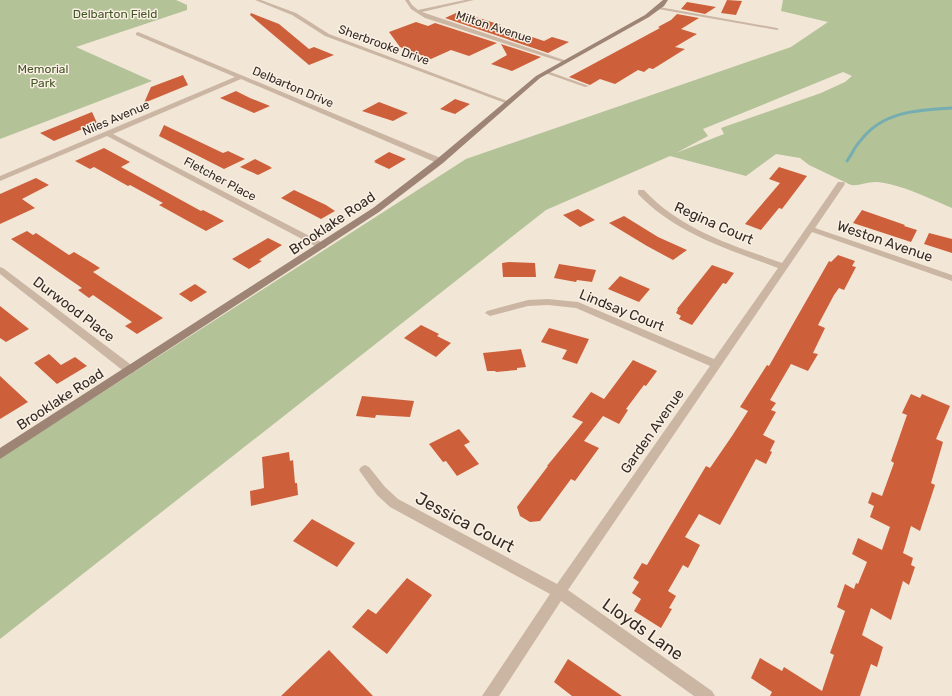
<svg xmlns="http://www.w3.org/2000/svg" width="952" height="696" font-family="Rubik,sans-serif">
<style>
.green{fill:#b3c297;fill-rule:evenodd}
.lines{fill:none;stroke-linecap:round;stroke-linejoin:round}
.stream{stroke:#75adb1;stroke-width:3}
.building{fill:#cd603b}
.lane{fill:#cbb6a3;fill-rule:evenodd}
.street{fill:#cbb6a3;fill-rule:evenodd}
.secondary{fill:#9e8474;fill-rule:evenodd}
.labels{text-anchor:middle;stroke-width:3;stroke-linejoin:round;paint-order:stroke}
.far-park-label{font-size:12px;fill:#445528;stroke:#faf0e4}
.far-street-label{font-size:12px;fill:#352b25;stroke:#faf0e4}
.street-label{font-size:14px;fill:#352b25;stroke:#faf0e4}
.near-street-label{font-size:17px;fill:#352b25;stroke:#faf0e4}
</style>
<rect width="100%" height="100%" fill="#f2e6d7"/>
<path class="green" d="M 0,0 L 176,0 L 187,5 L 187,10 L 76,47 L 152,81 L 0,139 Z
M 783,0 L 952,0 L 952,208 C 930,199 899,183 875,182 C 867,182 859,186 851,185 L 809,165 L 800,158 L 776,154 L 746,176 L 670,156 L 546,210 L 0,639 L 0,458 L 466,159 L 791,47 L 828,22 L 781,11 ZM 843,72 L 852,76 L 845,82 L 821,93 L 721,128 L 724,134 L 676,153 L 708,136 L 703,129 Z"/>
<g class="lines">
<path class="stream" d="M 847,161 C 852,154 855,146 861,140 C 883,111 918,110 952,108"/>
</g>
<path class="building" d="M 727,0 L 742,1 L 736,15 L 721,13 Z
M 687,2 L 716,7 L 705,14 L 681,9 Z
M 251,13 L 279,24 L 309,49 L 314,47 L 334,55 L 309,65 L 250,15 Z
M 456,13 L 463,16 L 466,14 L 501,25 L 499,26 L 544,41 L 552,37 L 569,42 L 548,53 L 445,18 Z
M 677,14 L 699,18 L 681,29 L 697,34 L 675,47 L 685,49 L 653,69 L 649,68 L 644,72 L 638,70 L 615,84 L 600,79 L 590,85 L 569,77 L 660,28 L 658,27 L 671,20 Z
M 416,22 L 428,26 L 435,23 L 497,43 L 469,56 L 451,50 L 431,59 L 400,47 L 389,32 Z
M 501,44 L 541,57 L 512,71 L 491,64 L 507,55 Z
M 183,75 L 188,85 L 144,103 L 151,87 Z
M 236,91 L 250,98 L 270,106 L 254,113 L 220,98 Z
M 455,99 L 470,104 L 455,114 L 440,109 Z
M 379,102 L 408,113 L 393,121 L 362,111 Z
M 92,112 L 97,123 L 54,141 L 40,133 Z
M 164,125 L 223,153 L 228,151 L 245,159 L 224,169 L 159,136 Z
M 104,148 L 130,162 L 121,167 L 201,211 L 203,210 L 224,221 L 206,231 L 159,205 L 163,203 L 130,185 L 128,186 L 94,167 L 90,169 L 75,161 Z
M 389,152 L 406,159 L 389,169 L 374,162 L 376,161 L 374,161 Z
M 255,159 L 269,166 L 272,168 L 258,175 L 240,167 Z
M 779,167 L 807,176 L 782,209 L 779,208 L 761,230 L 745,224 L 780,183 L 769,179 Z
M 36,178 L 49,185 L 22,199 L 35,208 L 0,224 L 0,194 Z
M 294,190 L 326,205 L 335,211 L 321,219 L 281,198 Z
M 578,209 L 595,220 L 580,227 L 563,215 Z
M 862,210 L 905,225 L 904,226 L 917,230 L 911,242 L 853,223 Z
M 624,216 L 658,237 L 687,250 L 673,260 L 647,246 L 609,223 Z
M 27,231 L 33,235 L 36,233 L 69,255 L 74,252 L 89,261 L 100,268 L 93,272 L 163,318 L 137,334 L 125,326 L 132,322 L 93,295 L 89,298 L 78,290 L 82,288 L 11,239 Z
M 929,233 L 952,239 L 952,253 L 924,244 Z
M 268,238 L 282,245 L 259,260 L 262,261 L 249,269 L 232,259 Z
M 838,255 L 855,261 L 852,266 L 856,267 L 844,290 L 839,288 L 834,295 L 818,325 L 825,328 L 813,353 L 818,354 L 808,371 L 791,364 L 770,400 L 776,403 L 771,410 L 776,412 L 763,435 L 775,441 L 770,451 L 772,452 L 766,464 L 756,459 L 720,525 L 699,514 L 685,537 L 700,545 L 688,568 L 683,565 L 668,591 L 676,596 L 669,608 L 672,609 L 661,628 L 634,611 L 641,599 L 632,593 L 639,582 L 633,578 L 642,563 L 647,565 L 706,466 L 710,468 L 732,436 L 748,411 L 740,407 L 767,365 L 769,366 L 829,261 L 831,262 Z
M 509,262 L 535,263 L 536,277 L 503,277 L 502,263 Z
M 559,264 L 596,270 L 592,282 L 577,280 L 576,282 L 554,278 Z
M 712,265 L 734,273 L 726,284 L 723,283 L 692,325 L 679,319 L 681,316 L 676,313 L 678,309 L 677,309 Z
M 620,276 L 650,289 L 639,302 L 608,289 Z
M 195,284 L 207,292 L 191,302 L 179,294 Z
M 0,306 L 29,329 L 6,342 L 0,338 Z
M 421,325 L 439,334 L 437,336 L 451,343 L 436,357 L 404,338 Z
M 549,328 L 589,339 L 577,364 L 562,359 L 567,350 L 541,342 Z
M 521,349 L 526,367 L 517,368 L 517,370 L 496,372 L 495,371 L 487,371 L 483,353 Z
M 49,354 L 61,365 L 75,357 L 87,366 L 57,384 L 34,363 Z
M 633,360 L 657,371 L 646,386 L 644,385 L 626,409 L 628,410 L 619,424 L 603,416 L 584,441 L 599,448 L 575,481 L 571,479 L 540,521 L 530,522 L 520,516 L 517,507 L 548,466 L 547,466 L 583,422 L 572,417 L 591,392 L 604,399 Z
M 0,376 L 28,402 L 0,419 Z
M 911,394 L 920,398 L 922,394 L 950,406 L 936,439 L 943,442 L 931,483 L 935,485 L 920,531 L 911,526 L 903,553 L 913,558 L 911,565 L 915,567 L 909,585 L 903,581 L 891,620 L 871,608 L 862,635 L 883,647 L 877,667 L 871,664 L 860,696 L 770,696 L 772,692 L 751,678 L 760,658 L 782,671 L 784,667 L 822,691 L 834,655 L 830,653 L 845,611 L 837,607 L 845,584 L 854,589 L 856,583 L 858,584 L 867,562 L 852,554 L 858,538 L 882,550 L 890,527 L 870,517 L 874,506 L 868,503 L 872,492 L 882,496 L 894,463 L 891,461 L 907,415 L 902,413 Z
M 362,396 L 414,401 L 410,417 L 376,415 L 375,418 L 356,416 Z
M 459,429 L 470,442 L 464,445 L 479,464 L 457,476 L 446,461 L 443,462 L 429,444 Z
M 289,452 L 290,461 L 293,460 L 295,483 L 297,483 L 298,495 L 251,506 L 250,491 L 264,488 L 262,457 Z
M 312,519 L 355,543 L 337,567 L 293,541 Z
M 407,578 L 432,595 L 387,654 L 352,627 L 368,609 L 376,614 Z
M 329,650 L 373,696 L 281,696 Z
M 568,659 L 622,696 L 572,696 L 554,682 Z"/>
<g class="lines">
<path class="lane" d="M 659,7 L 777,28 L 779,29 L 777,30 L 658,9 Z
M 545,71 L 547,71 L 589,86 L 585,87 L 545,73 Z"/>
<path class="street" d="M 255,0 L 261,0 L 296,13 L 329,34 L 510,102 L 505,103 L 325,36 L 292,15 Z
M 405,0 L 409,0 L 412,5 L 418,10 L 465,0 L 474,0 L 422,12 L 567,61 L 562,62 L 425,18 L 411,9 Z
M 138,32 L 443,159 L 444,161 L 443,163 L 437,163 L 241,79 L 113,134 L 325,244 L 326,246 L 325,248 L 319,248 L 107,136 L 0,181 L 0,176 L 235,77 L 136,35 L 136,33 Z
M 838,182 L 844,182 L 845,184 L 815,228 L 952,275 L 952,281 L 812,232 L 568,590 L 712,691 L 715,696 L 694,696 L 561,601 L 499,696 L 482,696 L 550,594 L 390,507 L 377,495 L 361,473 L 359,470 L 361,467 L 365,465 L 369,467 L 385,487 L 398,499 L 557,584 L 710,366 L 576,308 L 548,305 L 528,306 L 490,316 L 485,313 L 487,311 L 528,300 L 548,299 L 578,302 L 714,359 L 778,268 C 728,249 676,234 638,194 L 638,190 L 644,190 C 681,230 732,245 782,263 Z
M 0,267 L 3,268 L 134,367 L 135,370 L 134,373 L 126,373 L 0,274 Z"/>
<path class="secondary" d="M 663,0 L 668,0 L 664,6 L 649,17 L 540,78 L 443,163 L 379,212 L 0,459 L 0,448 L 373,208 L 437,159 L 536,76 L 645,15 Z"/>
</g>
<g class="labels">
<g class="far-park-label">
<text x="115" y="18">Delbarton Field</text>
<text x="43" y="73">Memorial<tspan x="43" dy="14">Park</tspan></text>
</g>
<g class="far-street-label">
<text transform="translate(494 27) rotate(18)" y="4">Milton Avenue</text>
<text transform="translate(384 45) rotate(20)" y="4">Sherbrooke Drive</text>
<text transform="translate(293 87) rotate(23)" y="4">Delbarton Drive</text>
<text transform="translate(116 118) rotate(-23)" y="4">Niles Avenue</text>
<text transform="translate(220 179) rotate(28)" y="4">Fletcher Place</text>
</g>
<g class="street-label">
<text transform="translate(332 223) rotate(-34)" y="5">Brooklake Road</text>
<text transform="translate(714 223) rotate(24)" y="5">Regina Court</text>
<text transform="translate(885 241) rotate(19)" y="5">Weston Avenue</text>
<text transform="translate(74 309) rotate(37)" y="5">Durwood Place</text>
<text transform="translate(622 310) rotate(22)" y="5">Lindsay Court</text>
<text transform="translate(60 399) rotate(-33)" y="5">Brooklake Road</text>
<text transform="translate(652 431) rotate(-55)" y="5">Garden Avenue</text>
</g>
<g class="near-street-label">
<text transform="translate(465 522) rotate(28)" y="6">Jessica Court</text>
<text transform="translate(643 629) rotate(35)" y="6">Lloyds Lane</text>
</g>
</g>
</svg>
